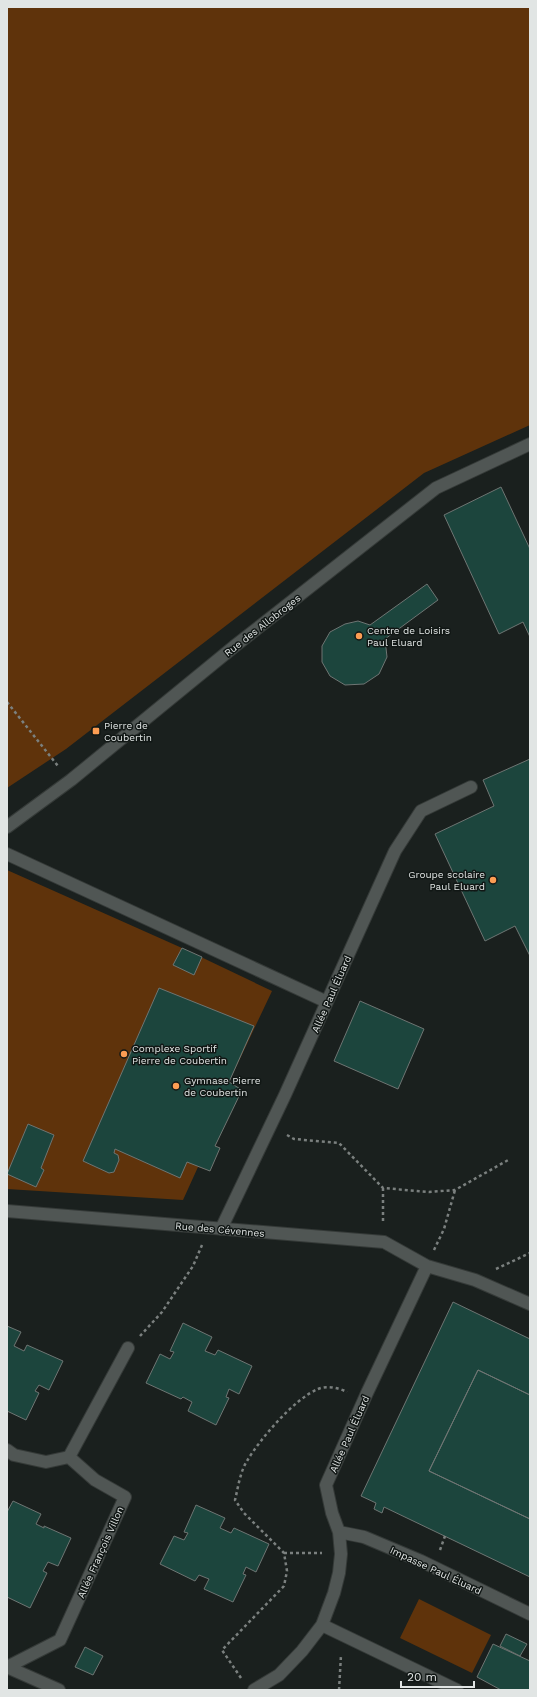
<svg xmlns="http://www.w3.org/2000/svg" width="537" height="1697" font-family="'Work Sans',sans-serif">
<style>
.green{fill:#5f330b}
.building{fill:#1c453d;stroke:#6e7573}
.lines{fill:none;stroke-linecap:round;stroke-linejoin:round}
.minor-casing{stroke:#353a38;stroke-width:14}
.path{stroke:#7b807f;stroke-width:2.5;stroke-dasharray:3 3;stroke-linecap:butt}
.minor{stroke:#505654;stroke-width:12}
.poi-dot{fill:#fc9d53;stroke:#111715;stroke-width:1.5}
.labels{text-anchor:middle;stroke-width:3;stroke-linejoin:round;paint-order:stroke}
.street-label{font-size:10px;fill:#e1e5e4;stroke:#111715}
.poi-label{font-size:10px;fill:#e1e5e4;stroke:#111715;text-anchor:start}
</style>
<rect width="100%" height="100%" fill="#1a201e"/>
<path class="green" d="M 7,7 L 530,7 L 530,425 L 424,473 L 66,749 L 7,788 Z
M 7,870 L 182,948 L 272,991 L 229,1082 L 242,1090 L 215,1146 L 220,1148 L 210,1171 L 198,1167 L 183,1200 L 7,1189 Z
M 419,1599 L 491,1635 L 472,1673 L 400,1638 Z"/>
<path class="building" d="M 501,487 L 530,549 L 530,637 L 523,622 L 499,634 L 444,515 Z
M 427,584 L 438,600 L 385,639 L 387,657 L 379,674 L 364,684 L 345,685 L 330,676 L 322,662 L 322,646 L 330,632 L 345,624 L 358,621 L 370,625 Z
M 530,759 L 530,956 L 515,926 L 485,941 L 435,834 L 494,806 L 483,780 Z
M 182,948 L 202,957 L 194,975 L 173,965 Z
M 159,988 L 254,1026 L 229,1082 L 242,1090 L 215,1146 L 220,1148 L 210,1171 L 187,1162 L 180,1178 L 115,1149 L 114,1153 L 118,1155 L 119,1160 L 114,1172 L 109,1173 L 83,1161 Z
M 360,1001 L 424,1029 L 398,1089 L 334,1061 Z
M 28,1124 L 54,1135 L 41,1168 L 44,1170 L 36,1187 L 7,1174 Z
M 453,1302 L 530,1339 L 530,1395 L 478,1370 L 429,1471 L 530,1519 L 530,1577 L 384,1507 L 382,1513 L 374,1509 L 376,1503 L 361,1496 Z
M 183,1323 L 212,1337 L 205,1351 L 215,1355 L 218,1350 L 252,1366 L 239,1394 L 229,1389 L 226,1397 L 229,1398 L 216,1425 L 188,1411 L 192,1402 L 183,1397 L 181,1399 L 146,1383 L 160,1354 L 170,1359 L 174,1352 L 170,1351 Z
M 7,1326 L 21,1332 L 14,1346 L 24,1351 L 27,1345 L 63,1361 L 49,1390 L 39,1385 L 35,1391 L 39,1393 L 26,1420 L 7,1411 Z
M 478,1370 L 530,1395 L 530,1519 L 429,1471 Z
M 13,1501 L 41,1514 L 36,1524 L 44,1528 L 44,1526 L 71,1538 L 58,1566 L 48,1562 L 43,1571 L 47,1573 L 30,1608 L 7,1597 L 7,1512 Z
M 196,1505 L 225,1518 L 220,1528 L 231,1533 L 234,1528 L 269,1544 L 256,1572 L 246,1567 L 243,1574 L 246,1575 L 233,1602 L 204,1589 L 209,1579 L 199,1575 L 195,1581 L 160,1564 L 174,1536 L 184,1540 L 188,1533 L 184,1532 Z
M 506,1634 L 527,1644 L 520,1656 L 500,1646 Z
M 493,1644 L 530,1661 L 530,1690 L 501,1690 L 477,1677 Z
M 85,1647 L 103,1656 L 93,1675 L 75,1667 Z"/>
<g class="lines">
<defs>
<path id="minor" d="M 7,827 L 71,780 L 236,645 L 436,488 L 530,444
M 7,854 L 327,1002
M 7,1211 L 384,1242 L 427,1266 L 475,1280 L 530,1304
M 221,1229 L 285,1095 L 395,851 L 421,811 L 471,787
M 7,1450 L 14,1455 L 46,1462 L 69,1457
M 339,1532 L 364,1537 L 421,1561 L 530,1614
M 322,1625 L 457,1690
M 7,1667 L 60,1640 L 125,1497 L 95,1480 L 69,1457 L 128,1348
M 7,1667 L 59,1690
M 254,1690 L 279,1675 L 302,1651 L 322,1625 L 334,1593 L 339,1573 L 341,1554 L 339,1532 L 332,1513 L 326,1485 L 367,1393 L 427,1266"/>
</defs>
<use href="#minor" class="minor-casing"/>
<path class="path" d="M 7,702 L 58,766
M 287,1135 L 294,1139 L 339,1143 L 383,1188 L 429,1192 L 455,1190 L 510,1159
M 383,1188 L 383,1224
M 434,1250 L 444,1229 L 455,1190
M 496,1269 L 530,1253
M 140,1336 L 162,1312 L 193,1266 L 202,1245
M 440,1550 L 445,1536
M 284,1553 L 322,1553
M 241,1678 L 222,1650 L 284,1586 L 287,1571 L 284,1553 L 244,1513 L 235,1500 C 238,1488 240,1472 247,1461 C 260,1439 294,1399 318,1389 C 327,1385 339,1388 347,1392
M 339,1690 L 341,1655"/>
<use href="#minor" class="minor"/>
</g>
<g class="poi-dot">
<circle cx="359" cy="636" r="4"/>
<rect x="92" y="727" width="8" height="8" rx="2"/>
<circle cx="493" cy="880" r="4"/>
<circle cx="124" cy="1054" r="4"/>
<circle cx="176" cy="1086" r="4"/>
</g>
<g class="labels">
<g class="street-label">
<text transform="translate(262 625) rotate(-38)" y="4">Rue des Allobroges</text>
<text transform="translate(331 994) rotate(-66)" y="4">Allée Paul Éluard</text>
<text transform="translate(220 1229) rotate(5)" y="4">Rue des Cévennes</text>
<text transform="translate(349 1434) rotate(-66)" y="4">Allée Paul Éluard</text>
<text transform="translate(100 1552) rotate(-66)" y="4">Allée François Villon</text>
<text transform="translate(436 1570) rotate(25)" y="4">Impasse Paul Éluard</text>
</g>
<g class="poi-label">
<text x="367" y="634">Centre de Loisirs<tspan x="367" dy="12">Paul Eluard</tspan></text>
<text x="104" y="729">Pierre de<tspan x="104" dy="12">Coubertin</tspan></text>
<text x="485" y="878" text-anchor="end">Groupe scolaire<tspan x="485" dy="12">Paul Eluard</tspan></text>
<text x="132" y="1052">Complexe Sportif<tspan x="132" dy="12">Pierre de Coubertin</tspan></text>
<text x="184" y="1084">Gymnase Pierre<tspan x="184" dy="12">de Coubertin</tspan></text>
</g>
</g>
<rect width="537" height="1697" fill="none" stroke="#e1e5e4" stroke-width="16"/>
<path d="M401 1681v6h73v-6" fill="none" stroke="#e1e5e4" stroke-width="2"/>
<text x="407" y="1681" font-size="12" fill="#e1e5e4" stroke="#111715" stroke-width="3" paint-order="stroke">20 m</text>
</svg>
